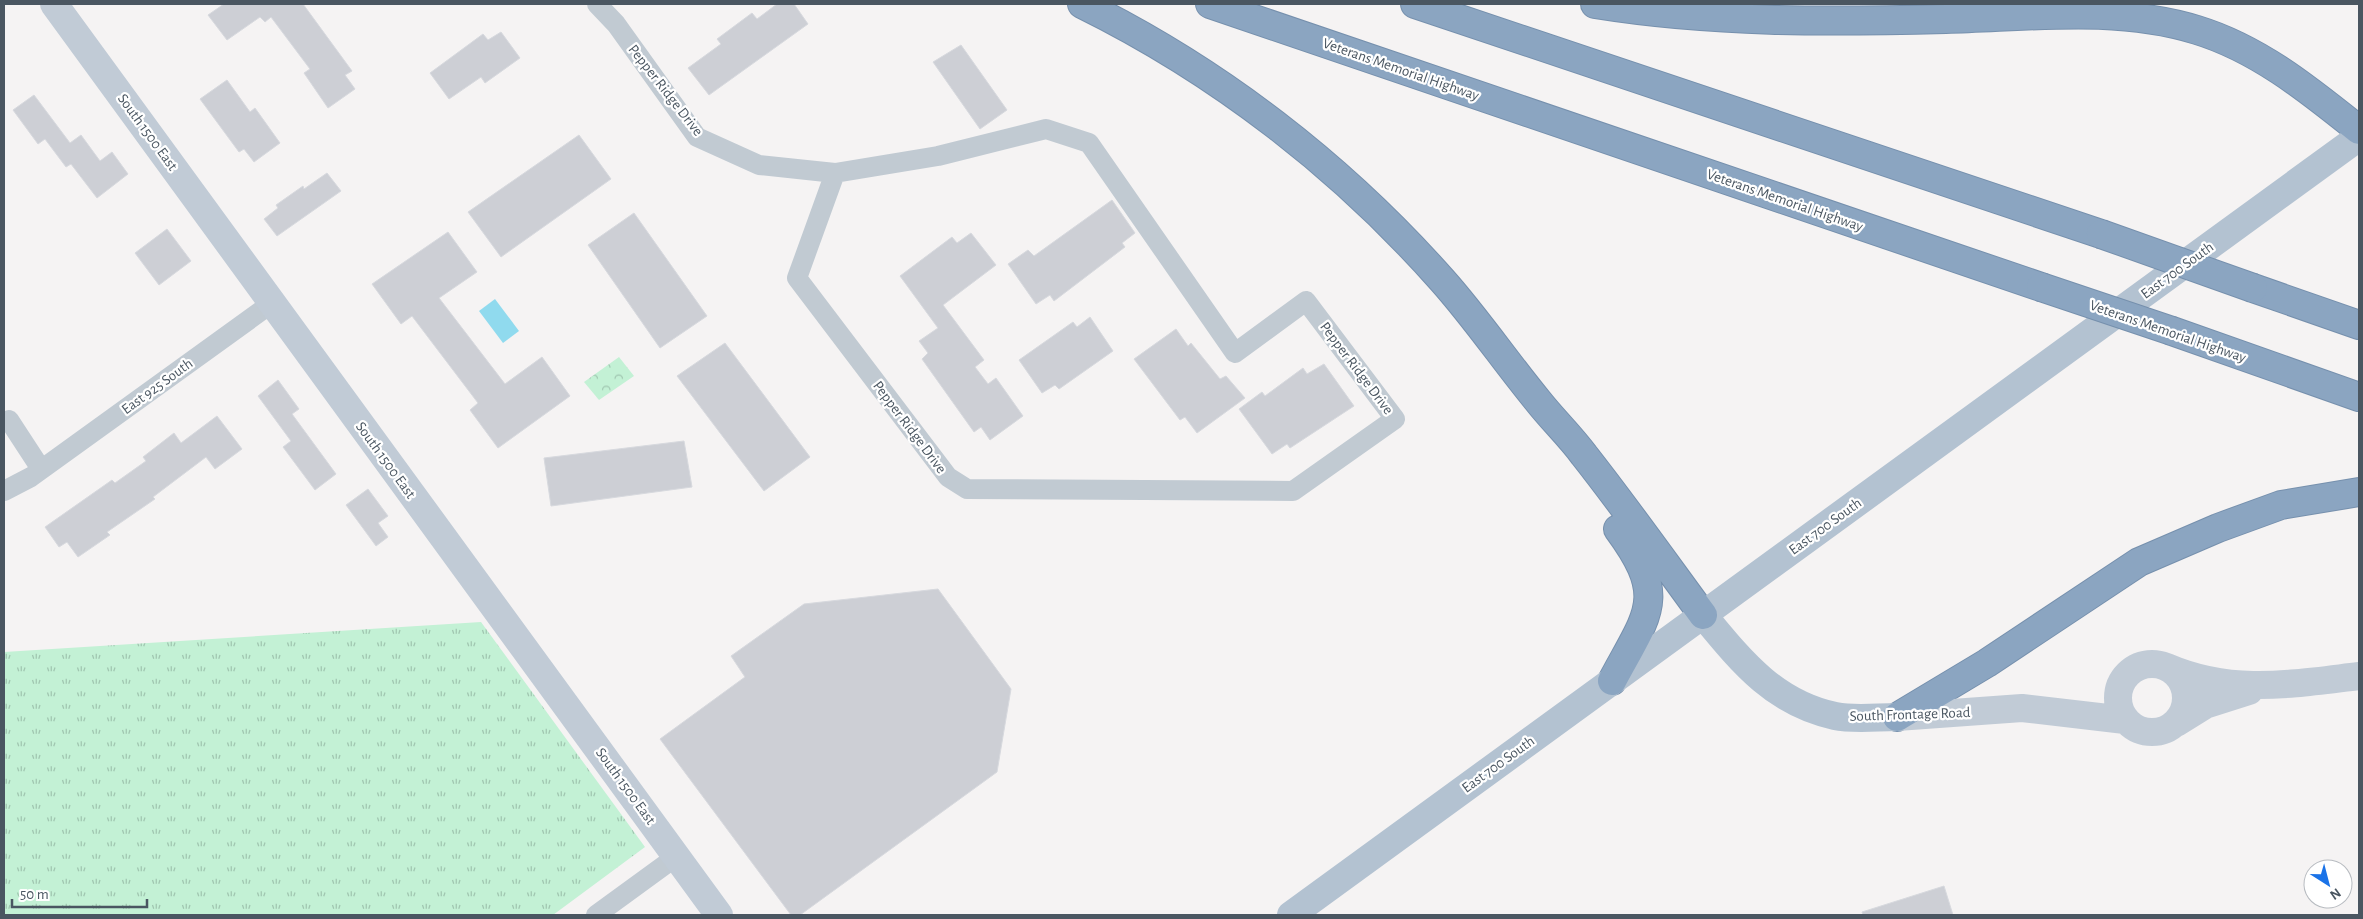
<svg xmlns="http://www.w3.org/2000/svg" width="2363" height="919" font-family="'Alegreya Sans',sans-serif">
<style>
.grass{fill:url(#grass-tufts)}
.park{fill:url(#park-crowns)}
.water{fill:#90daee}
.building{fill:#cdcfd5;stroke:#d7d9de}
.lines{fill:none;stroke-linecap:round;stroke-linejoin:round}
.highway-casing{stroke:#7690ad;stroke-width:30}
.street{stroke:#c1cad2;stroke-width:20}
.secondary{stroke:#c1cbd6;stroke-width:28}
.primary{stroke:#b3c2d1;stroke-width:28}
.highway{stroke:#8ba5c1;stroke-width:28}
.highway-bridge-casing{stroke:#7690ad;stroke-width:30;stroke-linecap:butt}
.highway-bridge{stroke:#8ba5c1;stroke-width:28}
.labels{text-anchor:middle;stroke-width:4.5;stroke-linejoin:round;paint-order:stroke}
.street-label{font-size:15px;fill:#4a5661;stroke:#fff}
</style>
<defs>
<pattern id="grass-tufts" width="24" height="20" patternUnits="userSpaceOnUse" patternTransform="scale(1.25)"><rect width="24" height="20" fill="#c3f1d5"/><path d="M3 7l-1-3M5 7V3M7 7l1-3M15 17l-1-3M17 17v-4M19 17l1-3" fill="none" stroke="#a0c6b0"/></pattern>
<pattern id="park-crowns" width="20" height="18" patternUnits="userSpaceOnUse" patternTransform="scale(1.25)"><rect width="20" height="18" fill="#c3f1d5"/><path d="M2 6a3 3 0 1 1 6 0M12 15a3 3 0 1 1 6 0" fill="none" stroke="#a0c6b0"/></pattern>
</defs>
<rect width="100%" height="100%" fill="#f5f3f3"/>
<path class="grass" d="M 481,622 L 645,847 L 553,915 L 4,915 L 4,652 Z"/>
<path class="park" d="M 619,357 L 634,376 L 599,400 L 584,382 Z"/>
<path class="water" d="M 495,299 L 519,331 L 503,343 L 479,311 Z"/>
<path class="building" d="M 224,4 L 303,4 L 352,71 L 345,75 L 355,89 L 328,108 L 304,73 L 310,69 L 271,17 L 265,22 L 260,17 L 227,40 L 208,15 Z
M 777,4 L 794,4 L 808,24 L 709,95 L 688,68 L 721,44 L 717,39 L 752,13 L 757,19 Z
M 501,32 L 520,58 L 485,83 L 481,77 L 449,99 L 430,73 L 483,34 L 488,40 Z
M 961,45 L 1007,110 L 980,129 L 933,62 Z
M 227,80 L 250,112 L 255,108 L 280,143 L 254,162 L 244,149 L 239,152 L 200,99 Z
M 34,95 L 70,143 L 81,135 L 100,161 L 112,152 L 128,174 L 97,198 L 71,164 L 66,167 L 45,139 L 38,144 L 13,110 Z
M 579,135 L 611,179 L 501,257 L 468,212 Z
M 327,173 L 341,191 L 277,236 L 264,219 L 278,208 L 276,205 L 303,186 L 304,189 Z
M 1112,200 L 1135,233 L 1122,243 L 1125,247 L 1054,301 L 1050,295 L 1036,304 L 1008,264 L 1028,250 L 1034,256 Z
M 634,213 L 707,316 L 660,348 L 588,245 Z
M 167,229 L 191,261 L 159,285 L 135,253 Z
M 448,232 L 477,272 L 439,298 L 505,384 L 542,357 L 570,396 L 498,448 L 470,410 L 478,403 L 412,316 L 401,324 L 372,284 Z
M 971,233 L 996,265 L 943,305 L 984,360 L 975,367 L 988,384 L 996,378 L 1023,416 L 990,440 L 981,427 L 974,432 L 922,359 L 928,353 L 919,341 L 938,328 L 900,276 L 952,237 L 957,243 Z
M 1090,317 L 1113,351 L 1059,389 L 1055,385 L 1042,393 L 1019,360 L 1073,322 L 1077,327 Z
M 1176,329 L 1188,346 L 1191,343 L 1220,379 L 1226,376 L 1245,398 L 1197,433 L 1185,417 L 1180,420 L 1134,359 Z
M 725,343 L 810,457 L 764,491 L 677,376 Z
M 1324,364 L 1354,406 L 1290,448 L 1287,444 L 1272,454 L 1239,409 L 1262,392 L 1265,396 L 1303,368 L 1307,374 Z
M 278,380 L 299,409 L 292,414 L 336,474 L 315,490 L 283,447 L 291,441 L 258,396 Z
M 217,416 L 242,449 L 215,469 L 206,457 L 153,497 L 155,499 L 107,532 L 110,535 L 78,557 L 67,542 L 59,547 L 45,527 L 112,480 L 115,483 L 146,461 L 143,457 L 174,433 L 181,443 Z
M 684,441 L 692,487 L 551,506 L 544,458 Z
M 368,489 L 388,516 L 378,523 L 388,537 L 376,546 L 346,505 Z
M 938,589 L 1011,689 L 997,772 L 800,915 L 791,915 L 660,739 L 745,677 L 731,656 L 804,604 Z
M 1944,886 L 1953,915 L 1863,915 L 1862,912 Z"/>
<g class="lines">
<defs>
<path id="highway" d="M 1082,4 C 1218,71 1341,166 1442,280 C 1476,318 1505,361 1538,401 C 1553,420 1570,436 1584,455 C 1625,507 1664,562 1703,615
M 1210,4 L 2041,287
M 1415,4 L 2101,234
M 1595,4 C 1713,23 1827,22 1946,19 C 2029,17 2116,5 2197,30 C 2259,49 2309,90 2359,130
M 2253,288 L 2359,325
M 2172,331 L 2359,397
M 1612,681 C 1648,613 1669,598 1618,529
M 1897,717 L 1987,663 L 2139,562 L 2218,528 L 2281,505 L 2359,492"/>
</defs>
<use href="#highway" class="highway-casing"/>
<path class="street" d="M 597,4 L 616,24 L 697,137 L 759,165 L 835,173 L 938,156 L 1046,129 L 1089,143 L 1235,353 L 1306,301 L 1395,419 L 1293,491 L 967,489 L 948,477 L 797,278 L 835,173
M 9,420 L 41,469
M 4,491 L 31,477 L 272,303
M 596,915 L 677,856"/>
<path class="secondary" d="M 54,4 L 719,915
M2118 698a34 34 0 1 1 68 0a34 34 0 1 1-68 0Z
M 2167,667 C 2232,695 2291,684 2359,676
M 1897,717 L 2022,708 L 2125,720
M 2176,723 L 2205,705 L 2249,691"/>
<path class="primary" d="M 1703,615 C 1741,661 1774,703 1835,716 C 1854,720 1877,717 1897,717
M 1291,915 L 2359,137"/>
<use href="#highway" class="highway"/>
<defs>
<path id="highway-bridge" d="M 2101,234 L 2253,288
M 2041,287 L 2172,331"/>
</defs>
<use href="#highway-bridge" class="highway-bridge-casing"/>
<use href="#highway-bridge" class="highway-bridge"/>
</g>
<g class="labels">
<g class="street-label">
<text transform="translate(1401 69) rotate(19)" y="5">Veterans Memorial Highway</text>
<text transform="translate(666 90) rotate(52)" y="5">Pepper Ridge Drive</text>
<text transform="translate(148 132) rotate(54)" y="5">South 1500 East</text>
<text transform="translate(1785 200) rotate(19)" y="5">Veterans Memorial Highway</text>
<text transform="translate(2177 270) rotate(-36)" y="5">East 700 South</text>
<text transform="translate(2168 331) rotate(19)" y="5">Veterans Memorial Highway</text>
<text transform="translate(1357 368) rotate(53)" y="5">Pepper Ridge Drive</text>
<text transform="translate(157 386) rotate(-36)" y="5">East 925 South</text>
<text transform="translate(910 427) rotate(53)" y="5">Pepper Ridge Drive</text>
<text transform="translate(386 460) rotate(54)" y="5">South 1500 East</text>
<text transform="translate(1825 526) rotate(-36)" y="5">East 700 South</text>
<text transform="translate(1910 714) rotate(-2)" y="5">South Frontage Road</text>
<text transform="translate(1498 764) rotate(-36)" y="5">East 700 South</text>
<text transform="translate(626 786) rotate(54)" y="5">South 1500 East</text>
</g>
</g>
<rect width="2363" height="919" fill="none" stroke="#4a5661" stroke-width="10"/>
<g transform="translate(2328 884) rotate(144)"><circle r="24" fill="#ffffff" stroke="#b7bbc0"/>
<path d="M0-4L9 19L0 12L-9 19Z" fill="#1a73e8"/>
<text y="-8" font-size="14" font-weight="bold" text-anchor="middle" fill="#4a5661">N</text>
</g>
<path d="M12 899v8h135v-8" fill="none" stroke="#4a5661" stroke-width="2.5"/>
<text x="20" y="899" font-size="15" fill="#4a5661" stroke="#ffffff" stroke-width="4" paint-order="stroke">50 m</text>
</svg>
